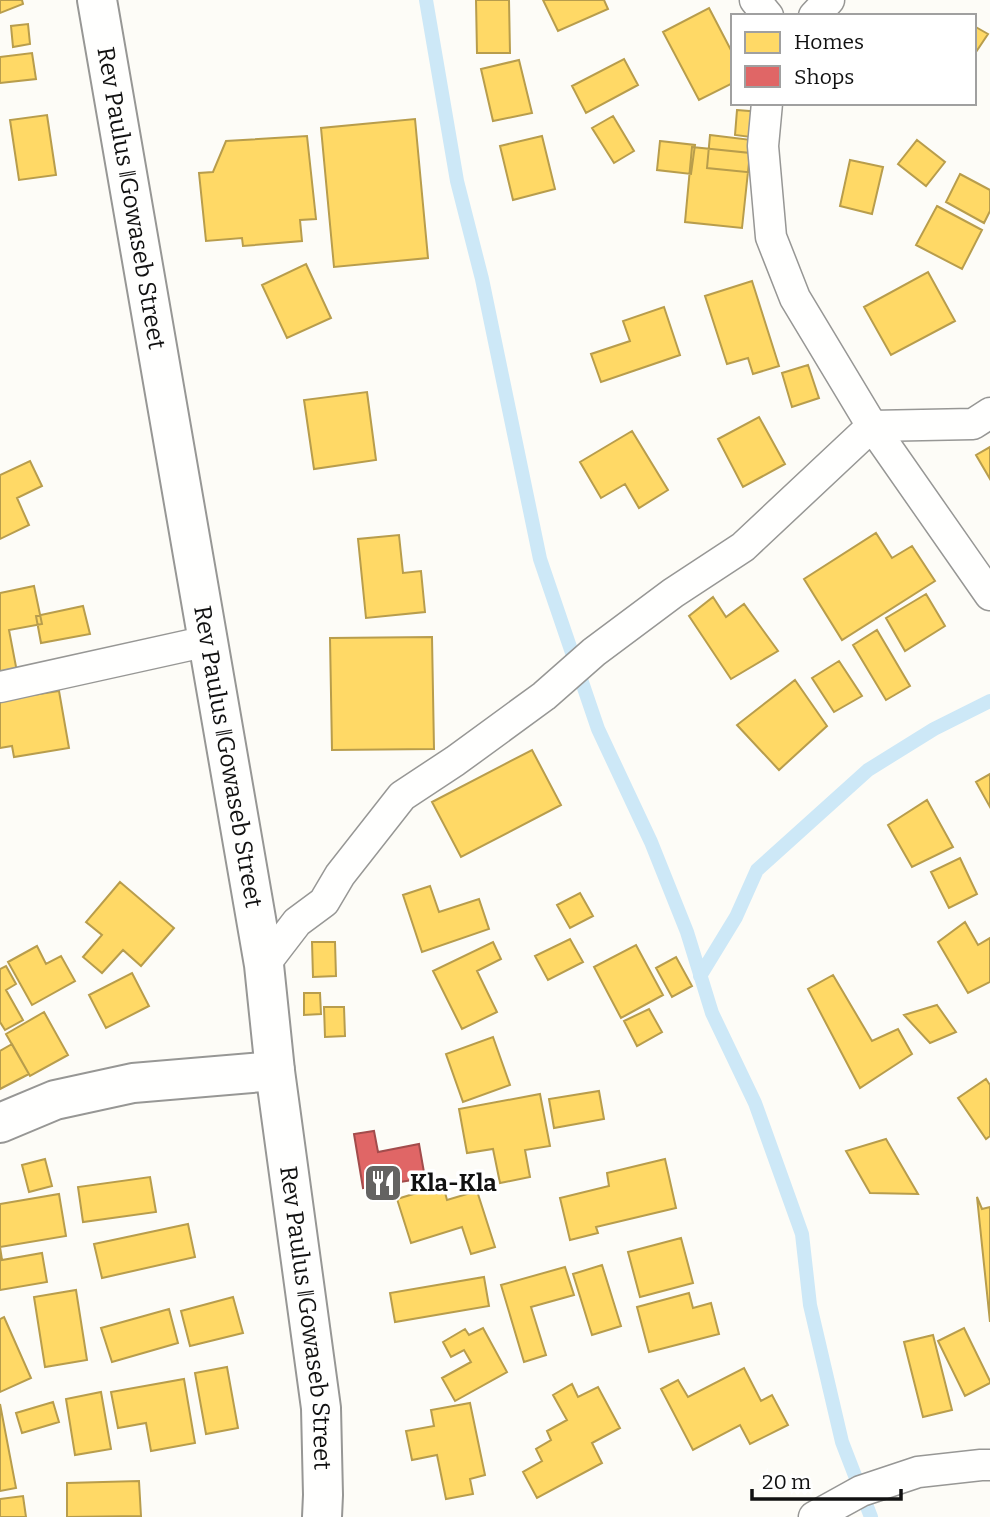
<svg xmlns="http://www.w3.org/2000/svg" width="990" height="1517" font-family="Bitter,serif">
<style>
.homes{fill:#ffd966;stroke:#b89d4c;stroke-width:2}
.shops{fill:#e06666;stroke:#a24c4c;stroke-width:2}
.lines{fill:none;stroke-linecap:round;stroke-linejoin:round}
.stream{stroke:#cde8f7;stroke-width:14}
.lane-casing{stroke:#979795;stroke-width:33}
.street-casing{stroke:#979795;stroke-width:42}
.lane{stroke:#fffffe;stroke-width:30}
.street{stroke:#fffffe;stroke-width:38}
.labels{text-anchor:middle;stroke-width:7;stroke-linejoin:round;paint-order:stroke}
.street-label{font-size:24px;fill:#111;stroke:#fff}
.poi-label{font-size:24px;font-weight:bold;fill:#111;stroke:#fff;text-anchor:start}
</style>
<rect width="100%" height="100%" fill="#fdfcf7"/>
<path class="homes" d="M 0,0 L 22,0 L 23,4 L 0,13 Z
M 476,0 L 509,0 L 510,53 L 477,53 Z
M 543,0 L 604,0 L 608,9 L 558,31 Z
M 709,8 L 733,54 L 733,83 L 699,100 L 663,32 Z
M 28,24 L 30,44 L 13,47 L 11,26 Z
M 974,26 L 988,34 L 974,55 Z
M 32,53 L 36,79 L 0,83 L 0,57 Z
M 624,59 L 638,85 L 586,113 L 572,86 Z
M 519,60 L 532,113 L 493,121 L 481,69 Z
M 737,110 L 761,112 L 758,138 L 735,135 Z
M 47,115 L 56,175 L 19,180 L 10,120 Z
M 613,116 L 634,151 L 614,163 L 592,128 Z
M 415,119 L 428,258 L 334,267 L 321,128 Z
M 710,135 L 760,141 L 756,173 L 707,168 Z
M 307,136 L 316,219 L 300,220 L 302,241 L 243,246 L 242,238 L 206,241 L 199,173 L 213,172 L 226,141 Z
M 542,136 L 555,189 L 513,200 L 500,146 Z
M 917,140 L 945,162 L 926,186 L 898,164 Z
M 660,141 L 695,145 L 691,174 L 657,170 Z
M 692,147 L 750,153 L 742,228 L 685,222 Z
M 850,160 L 883,167 L 872,214 L 840,206 Z
M 960,174 L 990,190 L 990,211 L 984,223 L 946,202 Z
M 937,206 L 982,230 L 962,269 L 916,245 Z
M 306,264 L 331,318 L 287,338 L 262,285 Z
M 928,272 L 955,321 L 891,355 L 864,307 Z
M 752,281 L 779,366 L 753,374 L 748,358 L 727,364 L 705,296 Z
M 664,307 L 680,355 L 601,382 L 591,354 L 630,341 L 623,321 Z
M 808,365 L 819,398 L 792,407 L 782,373 Z
M 367,392 L 376,460 L 314,469 L 304,400 Z
M 759,417 L 785,464 L 743,487 L 718,439 Z
M 632,431 L 668,490 L 639,508 L 625,484 L 601,498 L 580,462 Z
M 990,447 L 990,479 L 976,455 Z
M 30,461 L 42,486 L 17,498 L 29,525 L 0,539 L 0,475 Z
M 876,533 L 892,558 L 912,546 L 935,581 L 842,640 L 804,579 Z
M 399,535 L 403,573 L 421,571 L 425,612 L 366,618 L 358,539 Z
M 34,586 L 42,624 L 9,630 L 17,672 L 0,675 L 0,593 Z
M 926,594 L 945,626 L 905,651 L 886,618 Z
M 713,597 L 726,617 L 744,604 L 778,651 L 731,679 L 689,616 Z
M 83,606 L 90,634 L 41,643 L 36,616 Z
M 877,630 L 910,686 L 886,700 L 853,645 Z
M 432,637 L 434,749 L 332,750 L 330,638 Z
M 839,661 L 862,696 L 834,712 L 812,678 Z
M 795,680 L 827,726 L 779,770 L 737,725 Z
M 59,691 L 69,748 L 14,757 L 12,746 L 0,748 L 0,700 Z
M 532,750 L 561,805 L 461,857 L 432,802 Z
M 990,774 L 990,807 L 976,782 Z
M 927,800 L 953,847 L 912,867 L 888,825 Z
M 960,858 L 977,894 L 949,908 L 931,872 Z
M 120,882 L 174,928 L 141,966 L 123,950 L 102,973 L 83,957 L 102,935 L 86,922 Z
M 430,886 L 439,912 L 479,899 L 489,929 L 422,952 L 403,895 Z
M 580,893 L 593,916 L 570,928 L 557,905 Z
M 965,922 L 978,945 L 990,938 L 990,982 L 968,993 L 938,942 Z
M 570,939 L 583,962 L 548,980 L 535,956 Z
M 312,942 L 335,942 L 336,976 L 313,977 Z
M 493,942 L 501,959 L 477,971 L 497,1012 L 462,1029 L 433,971 Z
M 636,945 L 663,995 L 621,1018 L 594,967 Z
M 37,946 L 46,964 L 61,956 L 75,981 L 32,1005 L 8,962 Z
M 676,957 L 692,986 L 672,997 L 656,968 Z
M 6,966 L 16,984 L 6,990 L 23,1020 L 5,1030 L 0,1022 L 0,969 Z
M 132,973 L 149,1006 L 106,1028 L 89,995 Z
M 833,975 L 872,1041 L 898,1029 L 912,1054 L 860,1088 L 808,989 Z
M 304,993 L 320,993 L 321,1014 L 304,1015 Z
M 937,1005 L 956,1032 L 930,1043 L 904,1015 Z
M 324,1007 L 344,1007 L 345,1036 L 325,1037 Z
M 649,1009 L 662,1032 L 637,1046 L 624,1021 Z
M 44,1012 L 68,1055 L 30,1076 L 6,1034 Z
M 493,1037 L 510,1085 L 463,1102 L 446,1054 Z
M 12,1044 L 29,1074 L 0,1089 L 0,1051 Z
M 986,1079 L 990,1085 L 990,1136 L 986,1139 L 958,1098 Z
M 599,1091 L 604,1119 L 554,1128 L 549,1099 Z
M 540,1094 L 550,1146 L 525,1150 L 530,1177 L 500,1183 L 493,1149 L 467,1153 L 459,1109 Z
M 886,1139 L 918,1194 L 870,1193 L 846,1151 Z
M 45,1159 L 52,1186 L 29,1192 L 22,1165 Z
M 665,1159 L 676,1208 L 596,1227 L 598,1233 L 570,1240 L 560,1198 L 609,1186 L 607,1173 Z
M 150,1177 L 156,1212 L 83,1222 L 78,1187 Z
M 443,1185 L 447,1200 L 477,1191 L 495,1247 L 471,1254 L 462,1227 L 411,1243 L 397,1199 Z
M 59,1194 L 66,1236 L 0,1247 L 2,1260 L 42,1253 L 47,1282 L 0,1290 L 0,1204 Z
M 977,1197 L 982,1209 L 990,1207 L 990,1322 Z
M 188,1224 L 195,1257 L 102,1278 L 94,1244 Z
M 681,1238 L 693,1283 L 640,1297 L 628,1252 Z
M 602,1265 L 621,1326 L 592,1335 L 573,1274 Z
M 565,1267 L 574,1295 L 531,1307 L 546,1355 L 524,1362 L 501,1285 Z
M 484,1277 L 489,1306 L 395,1322 L 390,1293 Z
M 76,1290 L 87,1360 L 45,1367 L 34,1297 Z
M 689,1293 L 693,1308 L 711,1303 L 719,1334 L 649,1352 L 637,1307 Z
M 233,1297 L 243,1333 L 190,1346 L 181,1311 Z
M 169,1309 L 178,1343 L 112,1362 L 101,1328 Z
M 4,1317 L 31,1378 L 0,1392 L 0,1319 Z
M 483,1328 L 507,1372 L 455,1401 L 442,1378 L 471,1362 L 464,1350 L 451,1357 L 443,1342 L 465,1329 L 469,1335 Z
M 964,1328 L 990,1381 L 990,1383 L 965,1396 L 938,1341 Z
M 933,1335 L 952,1410 L 923,1417 L 904,1342 Z
M 227,1367 L 238,1428 L 206,1434 L 195,1373 Z
M 744,1368 L 761,1401 L 772,1395 L 788,1425 L 750,1444 L 740,1425 L 693,1450 L 661,1389 L 678,1380 L 688,1397 Z
M 184,1379 L 195,1443 L 151,1451 L 146,1423 L 118,1428 L 111,1392 Z
M 572,1384 L 578,1397 L 598,1387 L 620,1428 L 592,1443 L 602,1463 L 537,1498 L 523,1472 L 542,1461 L 536,1449 L 551,1440 L 547,1431 L 567,1420 L 553,1395 Z
M 101,1392 L 111,1449 L 75,1455 L 66,1399 Z
M 53,1402 L 59,1422 L 22,1433 L 16,1413 Z
M 470,1403 L 485,1475 L 470,1479 L 473,1494 L 446,1499 L 437,1455 L 412,1460 L 406,1431 L 434,1426 L 431,1410 Z
M 0,1404 L 16,1488 L 0,1491 Z
M 139,1481 L 141,1516 L 67,1517 L 67,1483 Z
M 23,1496 L 26,1517 L 0,1517 L 0,1499 Z"/>
<path class="shops" d="M 374,1131 L 378,1152 L 419,1144 L 425,1178 L 363,1188 L 354,1134 Z"/>
<g class="lines">
<path class="stream" d="M 426,0 L 457,181 L 482,279 L 540,559 L 598,729 L 651,842 L 687,932 L 712,1013 L 755,1103 L 802,1234 L 810,1305 L 842,1442 L 871,1517
M 700,976 L 736,917 L 757,870 L 868,770 L 934,729 L 990,701"/>
<defs>
<path id="lane" d="M 755,0 L 768,16
M 814,16 L 829,0
M 767,103 L 763,146 L 771,237 L 795,298 L 872,426 L 990,595
M 0,687 L 208,641
M 264,965 L 297,922 L 324,902 L 340,875 L 402,796 L 455,761 L 544,696 L 594,652 L 673,593 L 743,547 L 872,426 L 973,424 L 990,413
M 814,1517 L 861,1491 L 918,1472 L 981,1465 L 990,1465"/>
<g id="street">
<path id="s1" d="M 97,0 L 264,965 L 275,1071 L 321,1408 L 323,1495 L 322,1517"/>
<path d="M 0,1123 L 55,1100 L 133,1083 L 275,1071"/>
</g>
</defs>
<use href="#lane" class="lane-casing"/>
<use href="#street" class="street-casing"/>
<use href="#lane" class="lane"/>
<use href="#street" class="street"/>
</g>
<defs>
<symbol id="restaurant-square" viewBox="-11 -11 22 22"><rect x="-9" y="-9" width="18" height="18" rx="4" fill="#646362" stroke="#fff"/><path d="M-5-6h1v4h1v-4h1v4h1v-4h1v5L-1.5 .5V6h-2V.5L-5-1ZM5-6V6H3V1.5H1.5Q1.5-4 5-6Z" fill="#fff"/></symbol>
</defs>
<g fill-rule="evenodd">
<use href="#restaurant-square" x="361" y="1161" width="44" height="44"/>
</g>
<g class="labels">
<g class="street-label">
<text dy="8" stroke="none"><textPath href="#s1" startOffset="201">Rev Paulus ǁGowaseb Street</textPath></text>
<text dy="8" stroke="none"><textPath href="#s1" startOffset="768">Rev Paulus ǁGowaseb Street</textPath></text>
<text dy="8" stroke="none"><textPath href="#s1" startOffset="1335">Rev Paulus ǁGowaseb Street</textPath></text>
</g>
<g class="poi-label">
<text x="410" y="1191">Kla-Kla</text>
</g>
</g>
<rect x="731" y="14" width="245" height="91" fill="#ffffff" stroke="#a0a0a0" stroke-width="2"/>
<rect x="745" y="32" width="35" height="21" fill="#ffd966" stroke="#a0a0a0" stroke-width="2"/>
<text x="794" y="49" font-size="21" fill="#111111">Homes</text>
<rect x="745" y="66" width="35" height="21" fill="#e06666" stroke="#a0a0a0" stroke-width="2"/>
<text x="794" y="84" font-size="21" fill="#111111">Shops</text>
<path d="M752 1489v10h149v-10" fill="none" stroke="#111111" stroke-width="3.5"/>
<text x="762" y="1489" font-size="21" fill="#111111" stroke="#ffffff" stroke-width="5" paint-order="stroke">20 m</text>
</svg>
